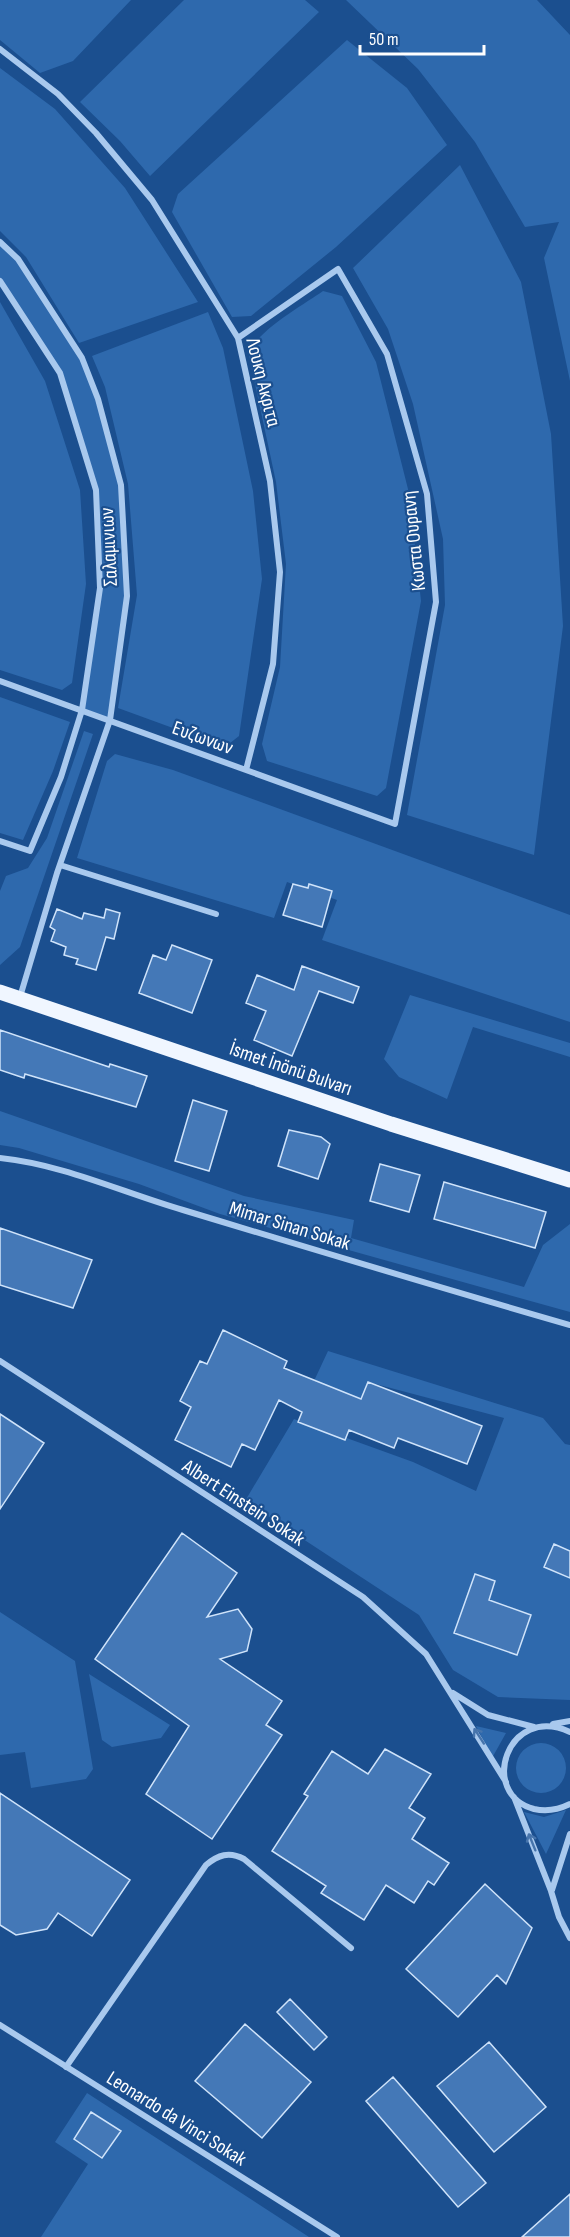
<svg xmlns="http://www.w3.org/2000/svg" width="570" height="2237" font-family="'Sofia Sans Condensed',sans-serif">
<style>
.green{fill:#2e69ad}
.building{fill:#4478b7;stroke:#cfe3fa;stroke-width:1.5}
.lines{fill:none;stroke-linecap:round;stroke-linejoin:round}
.street{stroke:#a9c9ee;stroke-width:6}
.primary{stroke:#f0f6ff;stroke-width:15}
.oneway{stroke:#4674ac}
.labels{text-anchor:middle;stroke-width:4.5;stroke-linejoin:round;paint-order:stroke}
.street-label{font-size:20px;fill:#fff;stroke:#1b4f8f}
</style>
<rect width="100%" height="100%" fill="#1b4f8f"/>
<path class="green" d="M 0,0 L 131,0 L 73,61 L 40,73 L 0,40 Z
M 184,0 L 305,0 L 319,12 L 150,176 L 120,141 L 80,102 Z
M 346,0 L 537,0 L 570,35 L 570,381 L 544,258 L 559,222 L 525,227 L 475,142 L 418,69 Z
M 347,40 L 407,88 L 447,145 L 336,247 L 251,316 L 232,317 L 172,212 L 178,194 Z
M 0,68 L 55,109 L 125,188 L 198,302 L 79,343 L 26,257 L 0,231 Z
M 460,165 L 521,282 L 551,434 L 563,626 L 534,855 L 407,815 L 445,605 L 443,539 L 413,404 L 388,329 L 353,268 Z
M 0,242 L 18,259 L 82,358 L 98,399 L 121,485 L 127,596 L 110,720 L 82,710 L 100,588 L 96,490 L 60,373 L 0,281 Z
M 323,291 L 342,296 L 376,362 L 410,497 L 421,601 L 386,788 L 377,796 L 267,761 L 262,744 L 280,667 L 286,564 L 276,482 L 249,356 C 251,334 305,304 323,291 Z
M 0,302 L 45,381 L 80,490 L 86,584 L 72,683 L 62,690 L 0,670 Z
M 208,312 L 223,348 L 253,491 L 262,579 L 239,736 L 225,747 L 118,708 L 137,595 L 128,484 L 105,387 L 92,356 Z
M 0,697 L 70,722 L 53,771 L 23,840 L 0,833 Z
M 84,731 L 93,734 L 20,947 L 0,965 L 0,891 L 6,876 L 28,868 L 47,838 Z
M 115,754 L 173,770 L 570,915 L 570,1022 L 322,940 L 337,900 L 287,882 L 274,918 L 77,858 L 107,761 Z
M 410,995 L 570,1043 L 570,1057 L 473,1027 L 447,1099 L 399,1077 L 384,1059 Z
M 0,1111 L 244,1196 L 354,1220 L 351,1238 L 524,1287 L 543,1245 L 570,1224 L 570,1312 L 220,1214 L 139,1184 L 19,1148 L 0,1145 Z
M 328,1351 L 543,1418 L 565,1444 L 570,1445 L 570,1700 L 498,1697 L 453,1670 L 419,1615 L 245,1501 L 294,1419 L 413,1462 L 476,1491 L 504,1418 L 368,1382 L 361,1399 L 314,1381 Z
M 0,1612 L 75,1661 L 93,1769 L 86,1779 L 31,1788 L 25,1752 L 0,1755 Z
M 89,1674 L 170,1725 L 161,1738 L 112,1747 L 102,1740 Z
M 476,1726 L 506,1733 L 492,1758 Z
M516 1768a25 25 0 1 1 50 0a25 25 0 1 1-50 0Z
M 566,1810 L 546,1854 L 524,1812 L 544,1817 Z
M 87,2093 L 309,2237 L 41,2237 L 88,2164 L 55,2142 Z"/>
<path class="building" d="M 293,884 L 308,888 L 309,884 L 332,891 L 322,927 L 283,915 Z
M 57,909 L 82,919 L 84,913 L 104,918 L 106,909 L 120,913 L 114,939 L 106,937 L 96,970 L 76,964 L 78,959 L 64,955 L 66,947 L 51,941 L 55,930 L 50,927 Z
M 172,945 L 212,960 L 192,1013 L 139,993 L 153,955 L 166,960 Z
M 302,966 L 359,987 L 353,1003 L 319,991 L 292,1056 L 254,1040 L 266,1011 L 246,1003 L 257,975 L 294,990 Z
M 0,1030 L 109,1067 L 110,1064 L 147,1076 L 136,1107 L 25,1074 L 24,1078 L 0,1070 Z
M 193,1100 L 227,1111 L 209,1171 L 175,1161 Z
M 289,1130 L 321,1137 L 330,1144 L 318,1179 L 278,1166 Z
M 380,1164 L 420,1175 L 409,1212 L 370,1201 Z
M 444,1182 L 546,1212 L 535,1248 L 434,1219 Z
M 0,1228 L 92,1260 L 73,1308 L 0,1285 Z
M 223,1330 L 287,1361 L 284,1368 L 361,1399 L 368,1382 L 482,1426 L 467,1464 L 398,1438 L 394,1448 L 349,1430 L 345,1440 L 298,1422 L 302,1412 L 279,1400 L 255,1450 L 242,1444 L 231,1467 L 175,1440 L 191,1407 L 180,1401 L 200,1361 L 207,1364 Z
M 0,1414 L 44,1443 L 0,1509 Z
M 182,1533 L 237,1573 L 207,1617 L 238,1609 L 252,1629 L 247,1651 L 220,1659 L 282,1701 L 266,1725 L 282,1735 L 212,1839 L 146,1794 L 189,1726 L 95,1659 Z
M 554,1544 L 570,1551 L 570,1578 L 544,1567 Z
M 475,1574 L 495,1581 L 489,1600 L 531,1615 L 517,1655 L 454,1633 Z
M 385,1749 L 431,1774 L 409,1808 L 425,1818 L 412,1839 L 449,1863 L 434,1885 L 428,1881 L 414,1903 L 386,1885 L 364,1920 L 321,1893 L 326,1886 L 272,1851 L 308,1796 L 304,1794 L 332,1751 L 368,1774 Z
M 0,1793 L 130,1880 L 92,1936 L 58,1913 L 47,1929 L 16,1935 L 0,1925 Z
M 485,1884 L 532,1928 L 506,1984 L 497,1975 L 458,2017 L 406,1969 Z
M 290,1999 L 327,2037 L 314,2050 L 277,2012 Z
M 245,2024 L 311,2082 L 262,2138 L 195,2081 Z
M 489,2042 L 546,2107 L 494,2152 L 437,2086 Z
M 393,2077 L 486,2183 L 458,2207 L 366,2101 Z
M 91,2112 L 121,2131 L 102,2158 L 74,2139 Z
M 570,2194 L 570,2237 L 522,2237 Z"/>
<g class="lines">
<path class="street" d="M 0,49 L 58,94 L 96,133 L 152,200 L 238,338 L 270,481 L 280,572 L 273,664 L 246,770
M 0,242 L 18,259 L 82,358 L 98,399 L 121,485 L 127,596 L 110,720 L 57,873 L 20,997
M 0,281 L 60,373 L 96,490 L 100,588 L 82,710 L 61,777 L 30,851 L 0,841
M 0,681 L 395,824 L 436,602 L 427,494 L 387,354 L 338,269 L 238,338
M 60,865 L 216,914
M 0,1158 C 65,1165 121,1192 183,1210 C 312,1249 441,1288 570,1325
M 0,1361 L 363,1597 L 426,1654 L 506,1782
M 453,1693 L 488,1715 L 534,1727
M 553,1724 L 570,1721
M 570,1732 C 507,1703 478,1794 534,1809 C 547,1812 558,1810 570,1804
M 514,1797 L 551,1891 L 559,1917 L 570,1938
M 552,1890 L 570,1834
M 0,2025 L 337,2237
M 66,2067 L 206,1865 C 218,1855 229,1851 244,1859 L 351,1948"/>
<path class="primary" d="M 0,992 L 391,1124 L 570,1180"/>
</g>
<defs><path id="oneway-shaft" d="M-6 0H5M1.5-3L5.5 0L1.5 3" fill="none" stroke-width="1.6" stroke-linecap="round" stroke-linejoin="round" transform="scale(1.5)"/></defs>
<g class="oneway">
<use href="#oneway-shaft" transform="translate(479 1736) rotate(-123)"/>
<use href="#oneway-shaft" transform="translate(532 1842) rotate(-112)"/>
</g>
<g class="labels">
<g class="street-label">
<text transform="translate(264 382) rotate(76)" y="7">Λουκη Ακριτα</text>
<text transform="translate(413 541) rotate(-96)" y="7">Κωστα Ουρανη</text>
<text transform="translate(108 547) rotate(-93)" y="7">Σαλαμινιων</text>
<text transform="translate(203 737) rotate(20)" y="7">Ευζωνων</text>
<text transform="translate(291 1068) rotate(19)" y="7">İsmet İnönü Bulvarı</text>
<text transform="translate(290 1225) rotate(17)" y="7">Mimar Sinan Sokak</text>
<text transform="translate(244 1502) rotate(33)" y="7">Albert Einstein Sokak</text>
<text transform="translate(177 2118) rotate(32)" y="7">Leonardo da Vinci Sokak</text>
</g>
</g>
<path d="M360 45v9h124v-9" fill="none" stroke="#ffffff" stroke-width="3"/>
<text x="369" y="45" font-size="18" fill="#ffffff" stroke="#1b4f8f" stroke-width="4.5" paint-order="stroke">50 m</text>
</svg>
